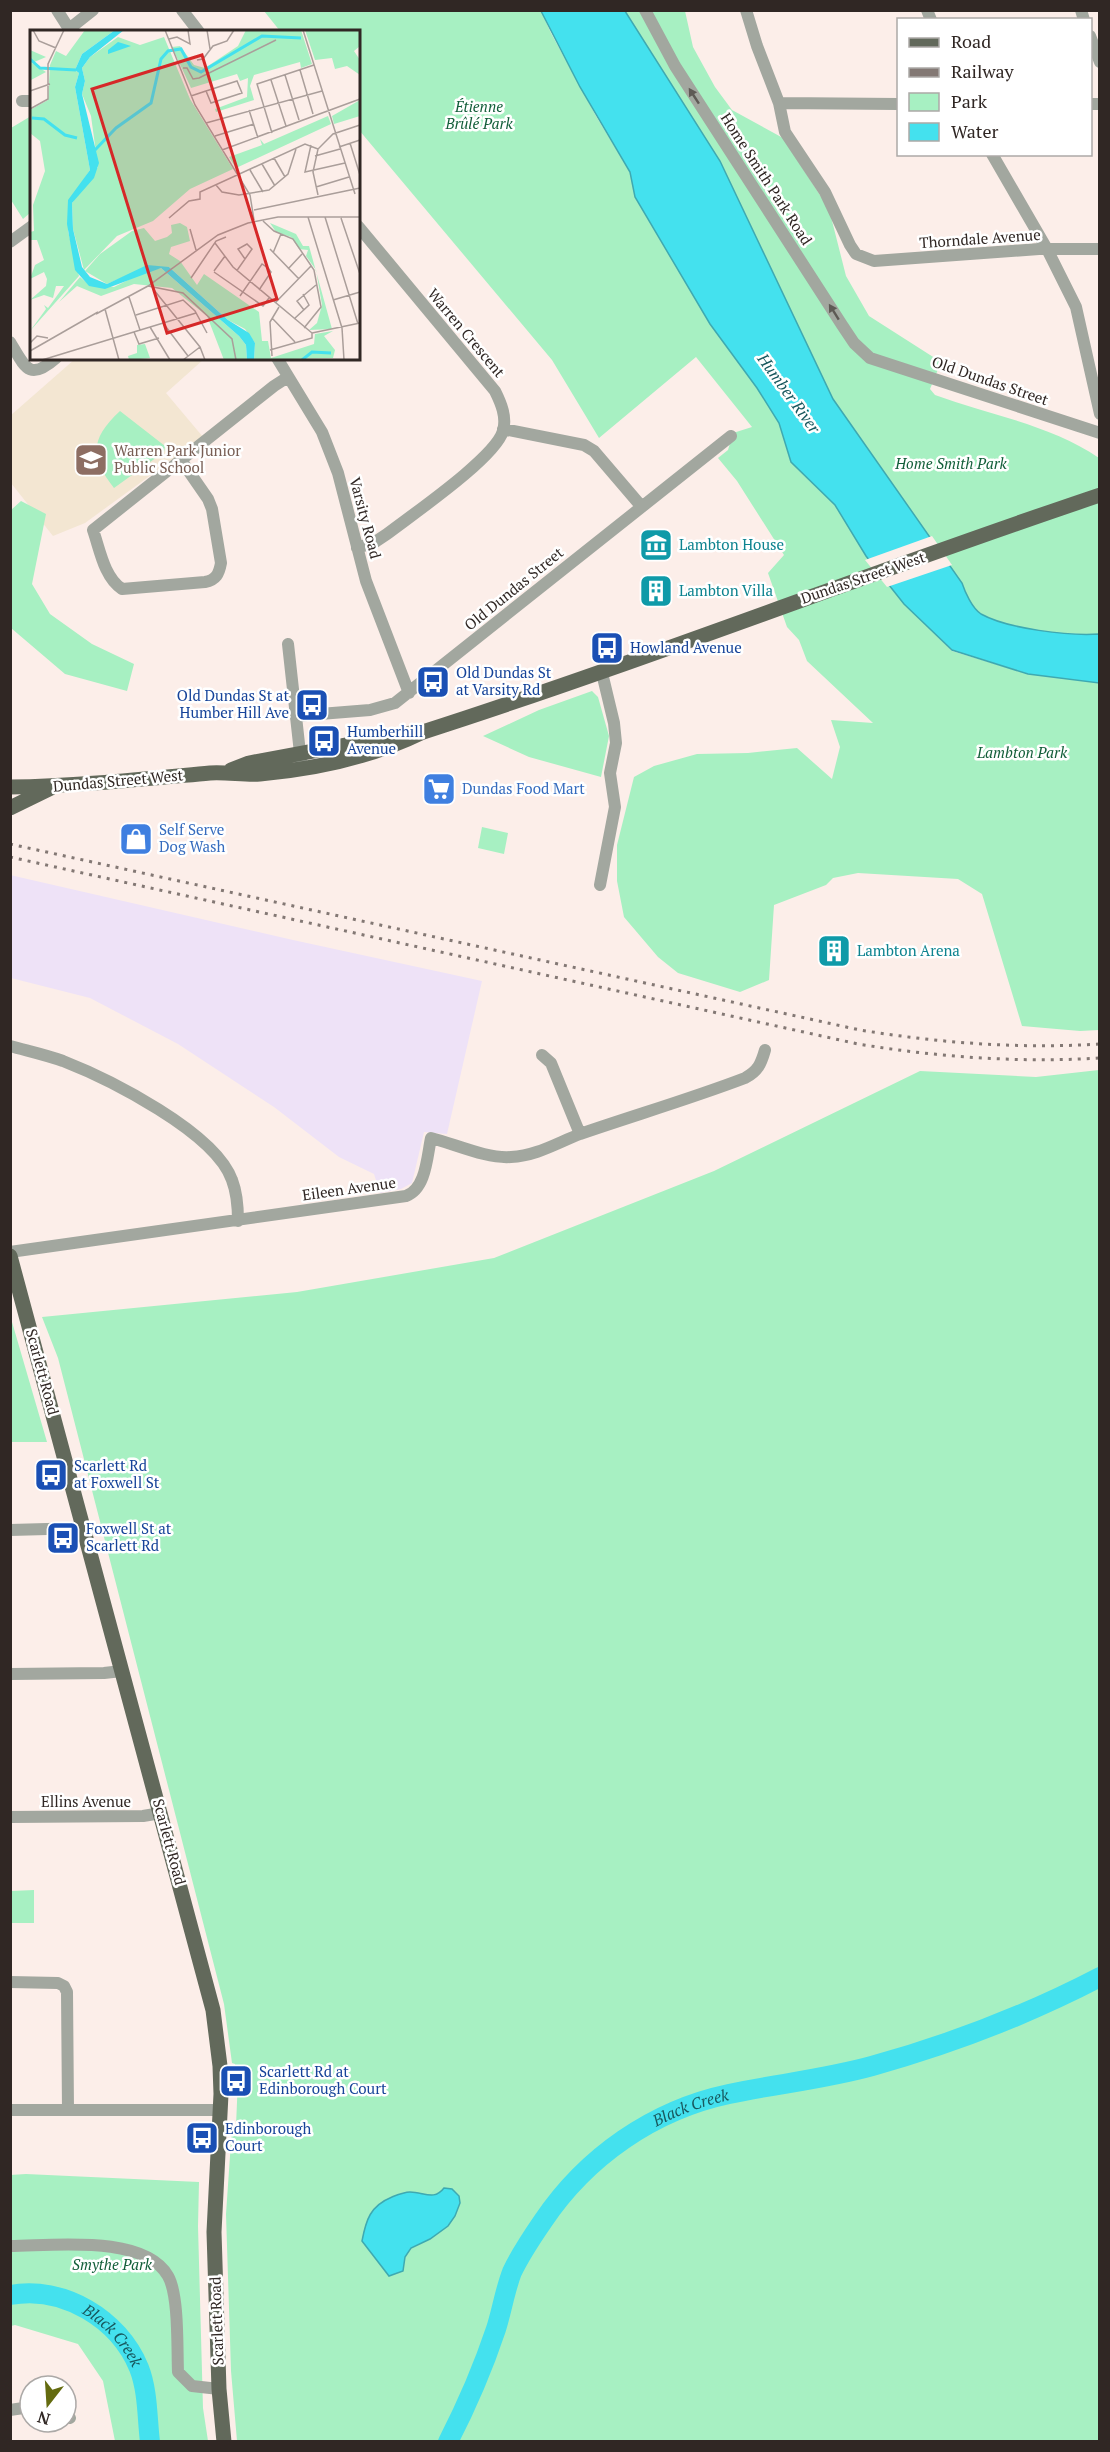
<svg xmlns="http://www.w3.org/2000/svg" width="1110" height="2452" font-family="'PT Serif',serif">
<style>
.industrial{fill:#eee2f7}
.education{fill:#f3e6d2}
.green{fill:#a7f0c2}
.water{fill:#44e1ee;stroke:#3ea9b1;stroke-width:1.5}
.pier{fill:#fceee9}
.lines{fill:none;stroke-linecap:round;stroke-linejoin:round}
.river{stroke:#44e1ee;stroke-width:20}
.minor{stroke:#a2a79f;stroke-width:12}
.major{stroke:#62695b;stroke-width:15}
.rail{stroke:#837874;stroke-width:3;stroke-dasharray:3 6;stroke-linecap:butt}
.oneway{fill:#5e5a55}
.labels{text-anchor:middle;stroke-width:5;stroke-linejoin:round;paint-order:stroke}
.park-label{font-size:15px;font-style:italic;fill:#125e39;stroke:#fff}
.street-label{font-size:15px;fill:#302724;stroke:#fff}
.education-label{font-size:15px;fill:#785e54;stroke:#fff;text-anchor:start}
.culture-label{font-size:15px;fill:#0d838f;stroke:#fff;text-anchor:start}
.transit-label{font-size:15px;fill:#164399;stroke:#fff;text-anchor:start}
.shop-label{font-size:15px;fill:#366cbe;stroke:#fff;text-anchor:start}
.water-label{font-size:16px;font-style:italic;fill:#18585e;stroke:#fff}
.inset-river{fill:none;stroke:#44e1ee;stroke-width:3}
.inset-road{fill:none;stroke:#aa9e9a;stroke-width:1.5}
.view{fill:#d62828;fill-opacity:0.15;stroke:#d62828;stroke-width:3}
.inset-edge{fill:none;stroke:#302724;stroke-width:3}
</style>
<rect width="100%" height="100%" fill="#fceee9"/>
<path class="industrial" d="M 10,875 L 293,940 L 482,981 L 447,1134 L 424,1132 L 412,1183 L 401,1189 L 380,1193 L 374,1174 L 339,1157 L 274,1107 L 178,1044 L 90,998 L 11,978 Z"/>
<path class="education" d="M 75,359 L 204,359 L 166,393 L 203,437 L 85,523 L 53,536 L 11,483 L 10,416 Z"/>
<path class="green" d="M 264,11 L 541,11 L 551,33 L 596,116 L 630,172 L 635,197 L 710,324 L 757,388 L 779,423 L 791,462 L 835,505 L 866,556 L 904,604 L 952,651 L 1028,674 L 1099,683 L 1099,1030 L 1080,1031 L 1022,1026 L 982,894 L 958,879 L 858,873 L 833,878 L 826,885 L 774,905 L 769,980 L 740,992 L 678,973 L 658,957 L 624,917 L 617,881 L 617,845 L 634,777 L 654,766 L 697,754 L 748,753 L 797,748 L 832,779 L 840,747 L 831,720 L 873,723 L 807,661 L 799,640 L 787,627 L 768,573 L 784,555 L 737,481 L 718,458 L 728,450 L 733,433 L 752,427 L 696,357 L 599,438 L 552,360 L 359,130 L 358,32 L 280,31 Z
M 625,11 L 685,11 L 693,47 L 715,87 L 732,110 L 783,138 L 829,209 L 846,276 L 869,316 L 941,362 L 930,389 L 935,395 C 990,415 1051,425 1099,458 L 1099,634 C 1069,636 1008,629 981,614 C 972,608 965,592 962,583 L 833,399 L 720,161 Z
M 31,116 L 31,212 L 23,219 L 11,200 L 11,128 Z
M 120,411 L 165,446 L 164,452 L 114,488 C 89,456 91,438 120,411 Z
M 21,501 L 46,514 L 32,584 L 50,614 L 92,644 L 134,664 L 127,691 L 65,674 L 11,628 L 11,510 Z
M 592,691 L 598,697 L 609,736 L 601,777 L 529,757 L 483,736 L 539,710 Z
M 482,827 L 508,833 L 504,854 L 478,848 Z
M 1099,1070 L 1099,2441 L 237,2441 L 231,2371 L 226,2214 L 232,2127 L 236,2126 L 238,2078 L 236,2077 L 235,2064 L 232,2063 L 224,2004 L 58,1358 L 42,1317 L 297,1292 L 494,1258 L 714,1171 L 920,1071 L 1036,1077 Z
M 11,1322 L 12,1322 L 47,1442 L 11,1442 Z
M 34,1890 L 34,1923 L 11,1923 L 11,1891 Z
M 26,2174 L 199,2182 L 198,2226 L 203,2408 L 208,2441 L 115,2441 L 103,2381 L 78,2344 L 15,2325 L 11,2326 L 10,2175 Z"/>
<path class="water" d="M 541,11 L 625,11 L 720,161 L 833,399 L 962,583 C 965,592 972,608 981,614 C 1008,629 1069,636 1099,634 L 1099,683 L 1028,674 L 952,650 L 904,604 L 866,556 L 835,505 L 791,462 L 779,423 L 757,388 L 710,324 L 635,197 L 630,172 L 580,87 Z
M 444,2188 L 452,2189 L 459,2196 L 460,2203 L 455,2216 L 448,2226 L 430,2239 L 411,2248 L 405,2257 L 403,2271 L 389,2276 L 362,2241 C 366,2220 370,2206 392,2197 C 397,2195 404,2192 410,2192 C 424,2192 434,2201 444,2188 Z"/>
<path class="pier" d="M 932,536 L 952,565 L 887,587 L 865,560 Z"/>
<g class="lines">
<g class="river">
<path id="s1" d="M 10,2295 C 63,2285 119,2319 139,2368 C 148,2391 147,2417 150,2442"/>
<path id="s2" d="M 448,2442 C 467,2405 483,2368 496,2329 C 502,2310 505,2290 512,2272 C 520,2255 532,2237 543,2221 C 586,2157 653,2110 729,2094 C 776,2084 825,2079 872,2066 C 951,2044 1027,2015 1100,1977"/>
</g>
<path class="minor" d="M 57,10 L 71,32
M 182,10 L 199,32
M 645,10 L 675,66 L 842,325 L 854,343 L 870,358 L 1100,433
M 746,10 L 757,46 L 779,103 L 785,132 L 825,192 L 850,245 L 856,254 L 874,261 L 1039,249 L 1100,249
M 927,10 L 931,20
M 1081,10 L 1084,20
M 69,29 L 93,10
M 1090,36 L 1100,62
M 22,101 L 32,101
M 779,103 L 898,104
M 1090,104 L 1100,104
M 992,154 L 1047,249 L 1076,307 L 1100,414
M 10,242 L 32,226
M 10,342 C 25,367 29,382 56,358
M 277,358 L 322,432 L 338,473 L 366,581 L 409,693
M 503,429 L 584,445 L 594,451 L 641,506
M 181,460 L 208,499 L 212,509 L 221,563 C 219,574 216,580 205,582 L 122,589 C 104,577 100,550 93,530 L 274,386 L 288,377
M 357,548 L 375,542 L 387,534 C 413,514 495,458 503,431 C 507,417 501,403 495,391 L 358,226
M 288,644 L 301,762
M 295,716 L 370,710 L 395,703 L 731,436
M 600,885 L 615,807 L 610,773 L 616,743 L 614,723 L 602,673
M 10,1046 C 28,1051 46,1055 63,1061 C 109,1079 215,1132 232,1180 C 237,1193 238,1208 238,1221
M 542,1055 L 551,1063 L 580,1134
M 10,1252 L 406,1196 C 426,1189 427,1157 431,1138 C 455,1144 487,1159 511,1157 C 536,1156 557,1143 580,1134 C 635,1115 690,1099 745,1078 C 758,1071 761,1064 765,1050
M 10,1530 L 84,1528
M 10,1674 L 104,1673 L 122,1671
M 10,1817 L 143,1816 L 161,1813
M 10,1982 L 58,1983 L 64,1986 L 67,1992 L 68,2110
M 10,2110 L 220,2110
M 10,2246 C 52,2246 144,2234 168,2276 C 179,2295 177,2348 178,2372 L 192,2386 L 219,2389
M 10,2410 L 30,2407
M 66,2415 L 70,2418"/>
<path class="major" d="M 231,770 L 249,763 L 410,733
M 10,787 C 77,786 144,779 210,773 C 227,772 244,775 260,774 C 316,769 372,757 423,732 C 650,659 873,571 1100,495
M 10,808 L 51,788
M 10,1256 L 213,2010 L 220,2066 L 221,2094 L 214,2232 L 219,2389 L 224,2442"/>
<path class="rail" d="M 10,844 L 860,1030 C 940,1043 1019,1049 1100,1044
M 10,857 L 858,1044 C 938,1057 1018,1063 1100,1058"/>
</g>
<defs><path id="oneway-solid" d="M-6-.8H1V-3.2L6.5 0L1 3.2V.8H-6Z" transform="scale(1.5)"/></defs>
<g class="oneway">
<use href="#oneway-solid" transform="translate(694 96) rotate(-123)"/>
<use href="#oneway-solid" transform="translate(834 312) rotate(-122)"/>
</g>
<defs>
<symbol id="school-square" viewBox="-11 -11 22 22"><rect x="-9" y="-9" width="18" height="18" rx="4" fill="#8d6e63" stroke="#fff"/><path d="M0-5L7-2L0 1L-7-2ZM-4 1L0 2.5L4 1V4Q0 6-4 4Z" fill="#fff"/></symbol>
<symbol id="museum-square" viewBox="-11 -11 22 22"><rect x="-9" y="-9" width="18" height="18" rx="4" fill="#0f9aa8" stroke="#fff"/><path d="M0-6L6-3V-2H-6V-3ZM-5-1h2V3h-2ZM-1-1h2V3h-2ZM3-1h2V3H3ZM-6 4H6V6H-6Z" fill="#fff"/></symbol>
<symbol id="building-square" viewBox="-11 -11 22 22"><rect x="-9" y="-9" width="18" height="18" rx="4" fill="#0f9aa8" stroke="#fff"/><path d="M-4-6H4V6H1V3H-1V6H-4ZM-2.5-4.3h1.7v1.8h-1.7ZM.8-4.3h1.7v1.8H.8ZM-2.5-1h1.7V.8h-1.7ZM.8-1h1.7V.8H.8Z" fill="#fff"/></symbol>
<symbol id="bus-square" viewBox="-11 -11 22 22"><rect x="-9" y="-9" width="18" height="18" rx="4" fill="#1a4fb4" stroke="#fff"/><path d="M-5-6H5V4H4V6H2V4H-2V6H-4V4H-5ZM-3.5-4V0h7V-4ZM-3.5 1.2v1.5H-2V1.2ZM2 1.2v1.5H3.5V1.2Z" fill="#fff"/></symbol>
<symbol id="supermarket-square" viewBox="-11 -11 22 22"><rect x="-9" y="-9" width="18" height="18" rx="4" fill="#3f7fe0" stroke="#fff"/><path d="M-6-5.5h2.5l.6 2H6L4.5 2H-2.5L-4.4-4H-6ZM-1.5 3.2a1.3 1.3 0 1 0 .1 0ZM3 3.2a1.3 1.3 0 1 0 .1 0Z" fill="#fff"/></symbol>
<symbol id="shop-square" viewBox="-11 -11 22 22"><rect x="-9" y="-9" width="18" height="18" rx="4" fill="#3f7fe0" stroke="#fff"/><path d="M-5-2.5h2.3a2.7 3.5 0 0 1 5.4 0H5L5.5 6h-11ZM-1.5-2.5h3a1.5 2.3 0 0 0-3 0Z" fill="#fff"/></symbol>
</defs>
<g fill-rule="evenodd">
<use href="#school-square" x="72" y="441" width="38" height="38"/>
<use href="#museum-square" x="637" y="526" width="38" height="38"/>
<use href="#building-square" x="637" y="572" width="38" height="38"/>
<use href="#bus-square" x="588" y="629" width="38" height="38"/>
<use href="#bus-square" x="414" y="663" width="38" height="38"/>
<use href="#bus-square" x="293" y="686" width="38" height="38"/>
<use href="#bus-square" x="305" y="722" width="38" height="38"/>
<use href="#supermarket-square" x="420" y="770" width="38" height="38"/>
<use href="#shop-square" x="117" y="820" width="38" height="38"/>
<use href="#building-square" x="815" y="932" width="38" height="38"/>
<use href="#bus-square" x="32" y="1456" width="38" height="38"/>
<use href="#bus-square" x="44" y="1519" width="38" height="38"/>
<use href="#bus-square" x="217" y="2062" width="38" height="38"/>
<use href="#bus-square" x="183" y="2119" width="38" height="38"/>
</g>
<g class="labels">
<g class="park-label">
<text x="479" y="112">Étienne<tspan x="479" dy="17">Brûlé Park</tspan></text>
<text x="951" y="469">Home Smith Park</text>
<text x="1022" y="758">Lambton Park</text>
<text x="112" y="2270">Smythe Park</text>
</g>
<g class="street-label">
<text transform="translate(766 179) rotate(57)" y="5">Home Smith Park Road</text>
<text transform="translate(980 239) rotate(-4)" y="5">Thorndale Avenue</text>
<text transform="translate(466 333) rotate(50)" y="5">Warren Crescent</text>
<text transform="translate(990 381) rotate(19)" y="5">Old Dundas Street</text>
<text transform="translate(365 518) rotate(75)" y="5">Varsity Road</text>
<text transform="translate(863 578) rotate(-19)" y="5">Dundas Street West</text>
<text transform="translate(514 589) rotate(-39)" y="5">Old Dundas Street</text>
<text transform="translate(118 781) rotate(-5)" y="5">Dundas Street West</text>
<text transform="translate(349 1189) rotate(-8)" y="5">Eileen Avenue</text>
<text transform="translate(42 1372) rotate(75)" y="5">Scarlett Road</text>
<text x="86" y="1807">Ellins Avenue</text>
<text transform="translate(169 1842) rotate(75)" y="5">Scarlett Road</text>
<text transform="translate(217 2321) rotate(-92)" y="5">Scarlett Road</text>
</g>
<g class="education-label">
<text x="114" y="456">Warren Park Junior<tspan x="114" dy="17">Public School</tspan></text>
</g>
<g class="culture-label">
<text x="679" y="550">Lambton House</text>
<text x="679" y="596">Lambton Villa</text>
<text x="857" y="956">Lambton Arena</text>
</g>
<g class="transit-label">
<text x="630" y="653">Howland Avenue</text>
<text x="456" y="678">Old Dundas St<tspan x="456" dy="17">at Varsity Rd</tspan></text>
<text x="289" y="701" text-anchor="end">Old Dundas St at<tspan x="289" dy="17">Humber Hill Ave</tspan></text>
<text x="347" y="737">Humberhill<tspan x="347" dy="17">Avenue</tspan></text>
<text x="74" y="1471">Scarlett Rd<tspan x="74" dy="17">at Foxwell St</tspan></text>
<text x="86" y="1534">Foxwell St at<tspan x="86" dy="17">Scarlett Rd</tspan></text>
<text x="259" y="2077">Scarlett Rd at<tspan x="259" dy="17">Edinborough Court</tspan></text>
<text x="225" y="2134">Edinborough<tspan x="225" dy="17">Court</tspan></text>
</g>
<g class="shop-label">
<text x="462" y="794">Dundas Food Mart</text>
<text x="159" y="835">Self Serve<tspan x="159" dy="17">Dog Wash</tspan></text>
</g>
<g class="water-label">
<text transform="translate(789 393) rotate(54)" y="6">Humber River</text>
<text dy="6" stroke="none"><textPath href="#s2" startOffset="432">Black Creek</textPath></text>
<text dy="6" stroke="none"><textPath href="#s1" startOffset="117">Black Creek</textPath></text>
</g>
</g>
<g transform="translate(30 30)">
<rect width="330" height="330" fill="#fceee9"/>
<path d="M 55,0 L 85,0 L 52,24 L 45,40 L 49,43 L 45,57 L 60,140 L 38,173 L 38,201 L 49,246 L 0,301 L 16,279 L 14,275 L 18,278 L 34,256 L 26,256 L 23,268 L 14,265 L 0,270 L 16,256 L 17,249 L 14,242 L 0,249 L 5,235 L 14,230 L 7,210 L 0,210 L 0,202 L 4,201 L 3,175 L 15,141 L 10,111 L 0,103 L 0,80 L 18,70 L 20,35 L 26,21 L 36,26 ZM 216,0 L 271,0 L 282,34 L 271,38 L 270,32 L 224,45 L 220,56 L 224,70 L 186,82 L 185,79 L 217,67 L 218,48 L 210,51 L 207,44 L 161,58 L 142,17 L 150,16 L 164,35 L 175,38 L 208,16 ZM 275,0 L 330,0 L 330,16 L 324,21 L 330,30 L 330,45 L 317,36 L 305,39 L 302,28 L 285,30 ZM 88,7 L 110,15 L 134,7 L 160,69 L 203,139 L 160,159 L 123,191 L 87,206 L 54,240 L 43,199 L 42,173 L 68,137 L 61,86 L 52,64 L 55,51 L 52,38 L 60,27 ZM 0,20 L 16,27 L 2,33 L 16,42 L 1,50 ZM 330,70 L 330,86 L 304,94 L 302,86 ZM 298,86 L 301,94 L 206,138 L 199,127 L 232,115 L 230,109 L 234,114 ZM 150,193 L 157,197 L 160,211 L 141,217 L 139,224 L 150,231 L 167,255 L 174,244 L 229,282 L 232,311 L 238,311 L 241,328 L 284,314 L 285,304 L 303,301 L 294,306 L 305,320 L 303,328 L 224,330 L 225,313 L 215,299 L 198,290 L 139,237 L 114,238 L 77,254 L 55,241 L 70,224 L 102,201 L 114,198 L 125,211 L 137,207 L 142,203 L 141,195 ZM 240,193 L 266,204 L 273,216 L 279,216 L 302,299 L 279,300 L 287,293 L 292,275 L 286,240 L 276,226 L 278,220 L 269,219 L 261,207 L 246,202 ZM 131,238 L 209,306 L 216,315 L 217,330 L 194,330 L 177,286 L 142,258 L 104,254 L 71,266 L 47,256 L 29,272 L 50,247 L 58,254 L 84,257 L 118,240 ZM 115,314 L 120,328 L 99,330 L 98,326 L 107,323 L 107,315 Z" fill="#a7f0c2"/>
<path d="M 85,0 L 94,0 L 60,27 L 52,38 L 55,51 L 52,64 L 69,133 L 64,148 L 42,173 L 43,199 L 52,237 L 60,247 L 77,254 L 117,235 L 139,237 L 198,290 L 219,303 L 225,313 L 224,330 L 217,330 L 216,315 L 209,306 L 131,238 L 75,259 L 59,256 L 45,240 L 37,194 L 38,170 L 60,140 L 45,57 L 49,43 L 45,40 L 52,24 ZM 88,12 L 101,16 L 78,24 L 78,20 Z" fill="#44e1ee"/>
<path class="inset-river" d="M 0,29 L 10,38 L 46,40M 2,88 L 14,89 L 35,105 L 47,108M 56,97 L 60,122M 65,120 L 86,98 L 121,73 L 131,29 L 138,21 L 151,19 L 161,37 L 171,42 L 232,6 L 271,8M 272,330 L 282,322 L 301,323"/>
<path class="inset-road" d="M 3,0 L 9,11 L 26,18M 135,0 L 165,75 L 220,165 L 224,190M 177,0 L 180,19M 273,0 L 325,164M 139,9 L 147,7 L 160,14 L 158,0M 167,30 L 173,29 L 183,16 L 197,11 L 204,0M 153,38 L 157,38 L 163,49 L 169,48 L 246,10M 270,40 L 283,84M 255,45 L 269,90M 241,50 L 256,96M 0,61 L 20,54M 161,66 L 176,61 L 181,73 L 212,63 L 207,51 L 176,61M 0,79 L 18,69 L 18,34 L 34,0M 219,80 L 228,108M 176,93 L 292,61M 242,103 L 227,54 L 284,35M 185,106 L 224,94M 320,113 L 330,145M 281,115 L 275,142 L 315,133M 0,116 L 0,140M 309,117 L 330,110M 192,120 L 330,69M 285,126 L 310,119M 244,128 L 255,147M 232,134 L 245,156M 220,140 L 233,162M 186,155 L 192,162 L 209,165 L 239,160 L 258,144 L 266,119M 286,157 L 319,147M 288,165 L 283,142 L 288,119 L 303,104 L 330,95M 224,180 L 330,158M 278,187 L 312,298 L 314,330M 295,187 L 328,294M 139,188 L 159,171 L 170,169 L 170,162 L 275,114 L 288,119M 311,188 L 330,244M 233,191 L 244,201 L 263,209 L 284,240 L 291,277 L 274,298M 160,199 L 166,220M 185,213 L 203,237 L 282,303M 240,219 L 269,249M 243,223 L 251,204M 258,239 L 272,224M 207,240 L 208,239 L 222,219 L 217,214 L 208,219 L 215,229M 184,241 L 195,226M 184,242 L 233,276 L 239,268M 161,248 L 186,211 L 196,207M 118,256 L 153,263 L 202,309 L 206,330M 124,260 L 170,317 L 175,330M 229,260 L 241,242 L 238,238M 210,266 L 232,234 L 238,238M 99,267 L 110,300M 303,270 L 330,262M 245,273 L 281,236M 75,279 L 89,330M 274,280 L 267,271 L 286,255M 66,284 L 118,256 L 188,205 L 218,193 L 248,187 L 330,187M 106,285 L 153,270 L 165,281 L 177,303M 242,288 L 265,312M 264,289 L 279,275 L 273,264M 133,293 L 158,326M 120,297 L 140,330M 104,302 L 109,314 L 129,308M 282,303 L 330,293M 0,313 L 7,306 L 18,308M 240,320 L 282,308 L 282,303M 0,321 L 68,282M 242,326 L 240,292 L 249,277M 12,330 L 166,283M 153,330 L 170,317"/>
<path class="view" d="M 172,25 L 247,269 L 137,303 L 62,59 Z"/>
<rect width="330" height="330" class="inset-edge"/>
</g>
<rect width="1110" height="2452" fill="none" stroke="#302724" stroke-width="24"/>
<rect x="897" y="18" width="195" height="138" fill="#ffffff" stroke="#aca9a7" stroke-width="1.5"/>
<rect x="909" y="38" width="30" height="9" fill="#62695b" stroke="#aca9a7" stroke-width="1.5"/>
<text x="951" y="48" font-size="18" fill="#302724">Road</text>
<rect x="909" y="68" width="30" height="9" fill="#837874" stroke="#aca9a7" stroke-width="1.5"/>
<text x="951" y="78" font-size="18" fill="#302724">Railway</text>
<rect x="909" y="93" width="30" height="18" fill="#a7f0c2" stroke="#aca9a7" stroke-width="1.5"/>
<text x="951" y="108" font-size="18" fill="#302724">Park</text>
<rect x="909" y="123" width="30" height="18" fill="#44e1ee" stroke="#aca9a7" stroke-width="1.5"/>
<text x="951" y="138" font-size="18" fill="#302724">Water</text>
<g transform="translate(48 2404) rotate(197)"><circle r="28" fill="#ffffff" stroke="#aca9a7" stroke-width="1.5"/>
<path d="M0-4.5L10 22L0 15L-10 22Z" fill="#646b0f"/>
<text y="-9" font-size="16" font-weight="bold" text-anchor="middle" fill="#302724">N</text>
</g>
</svg>
